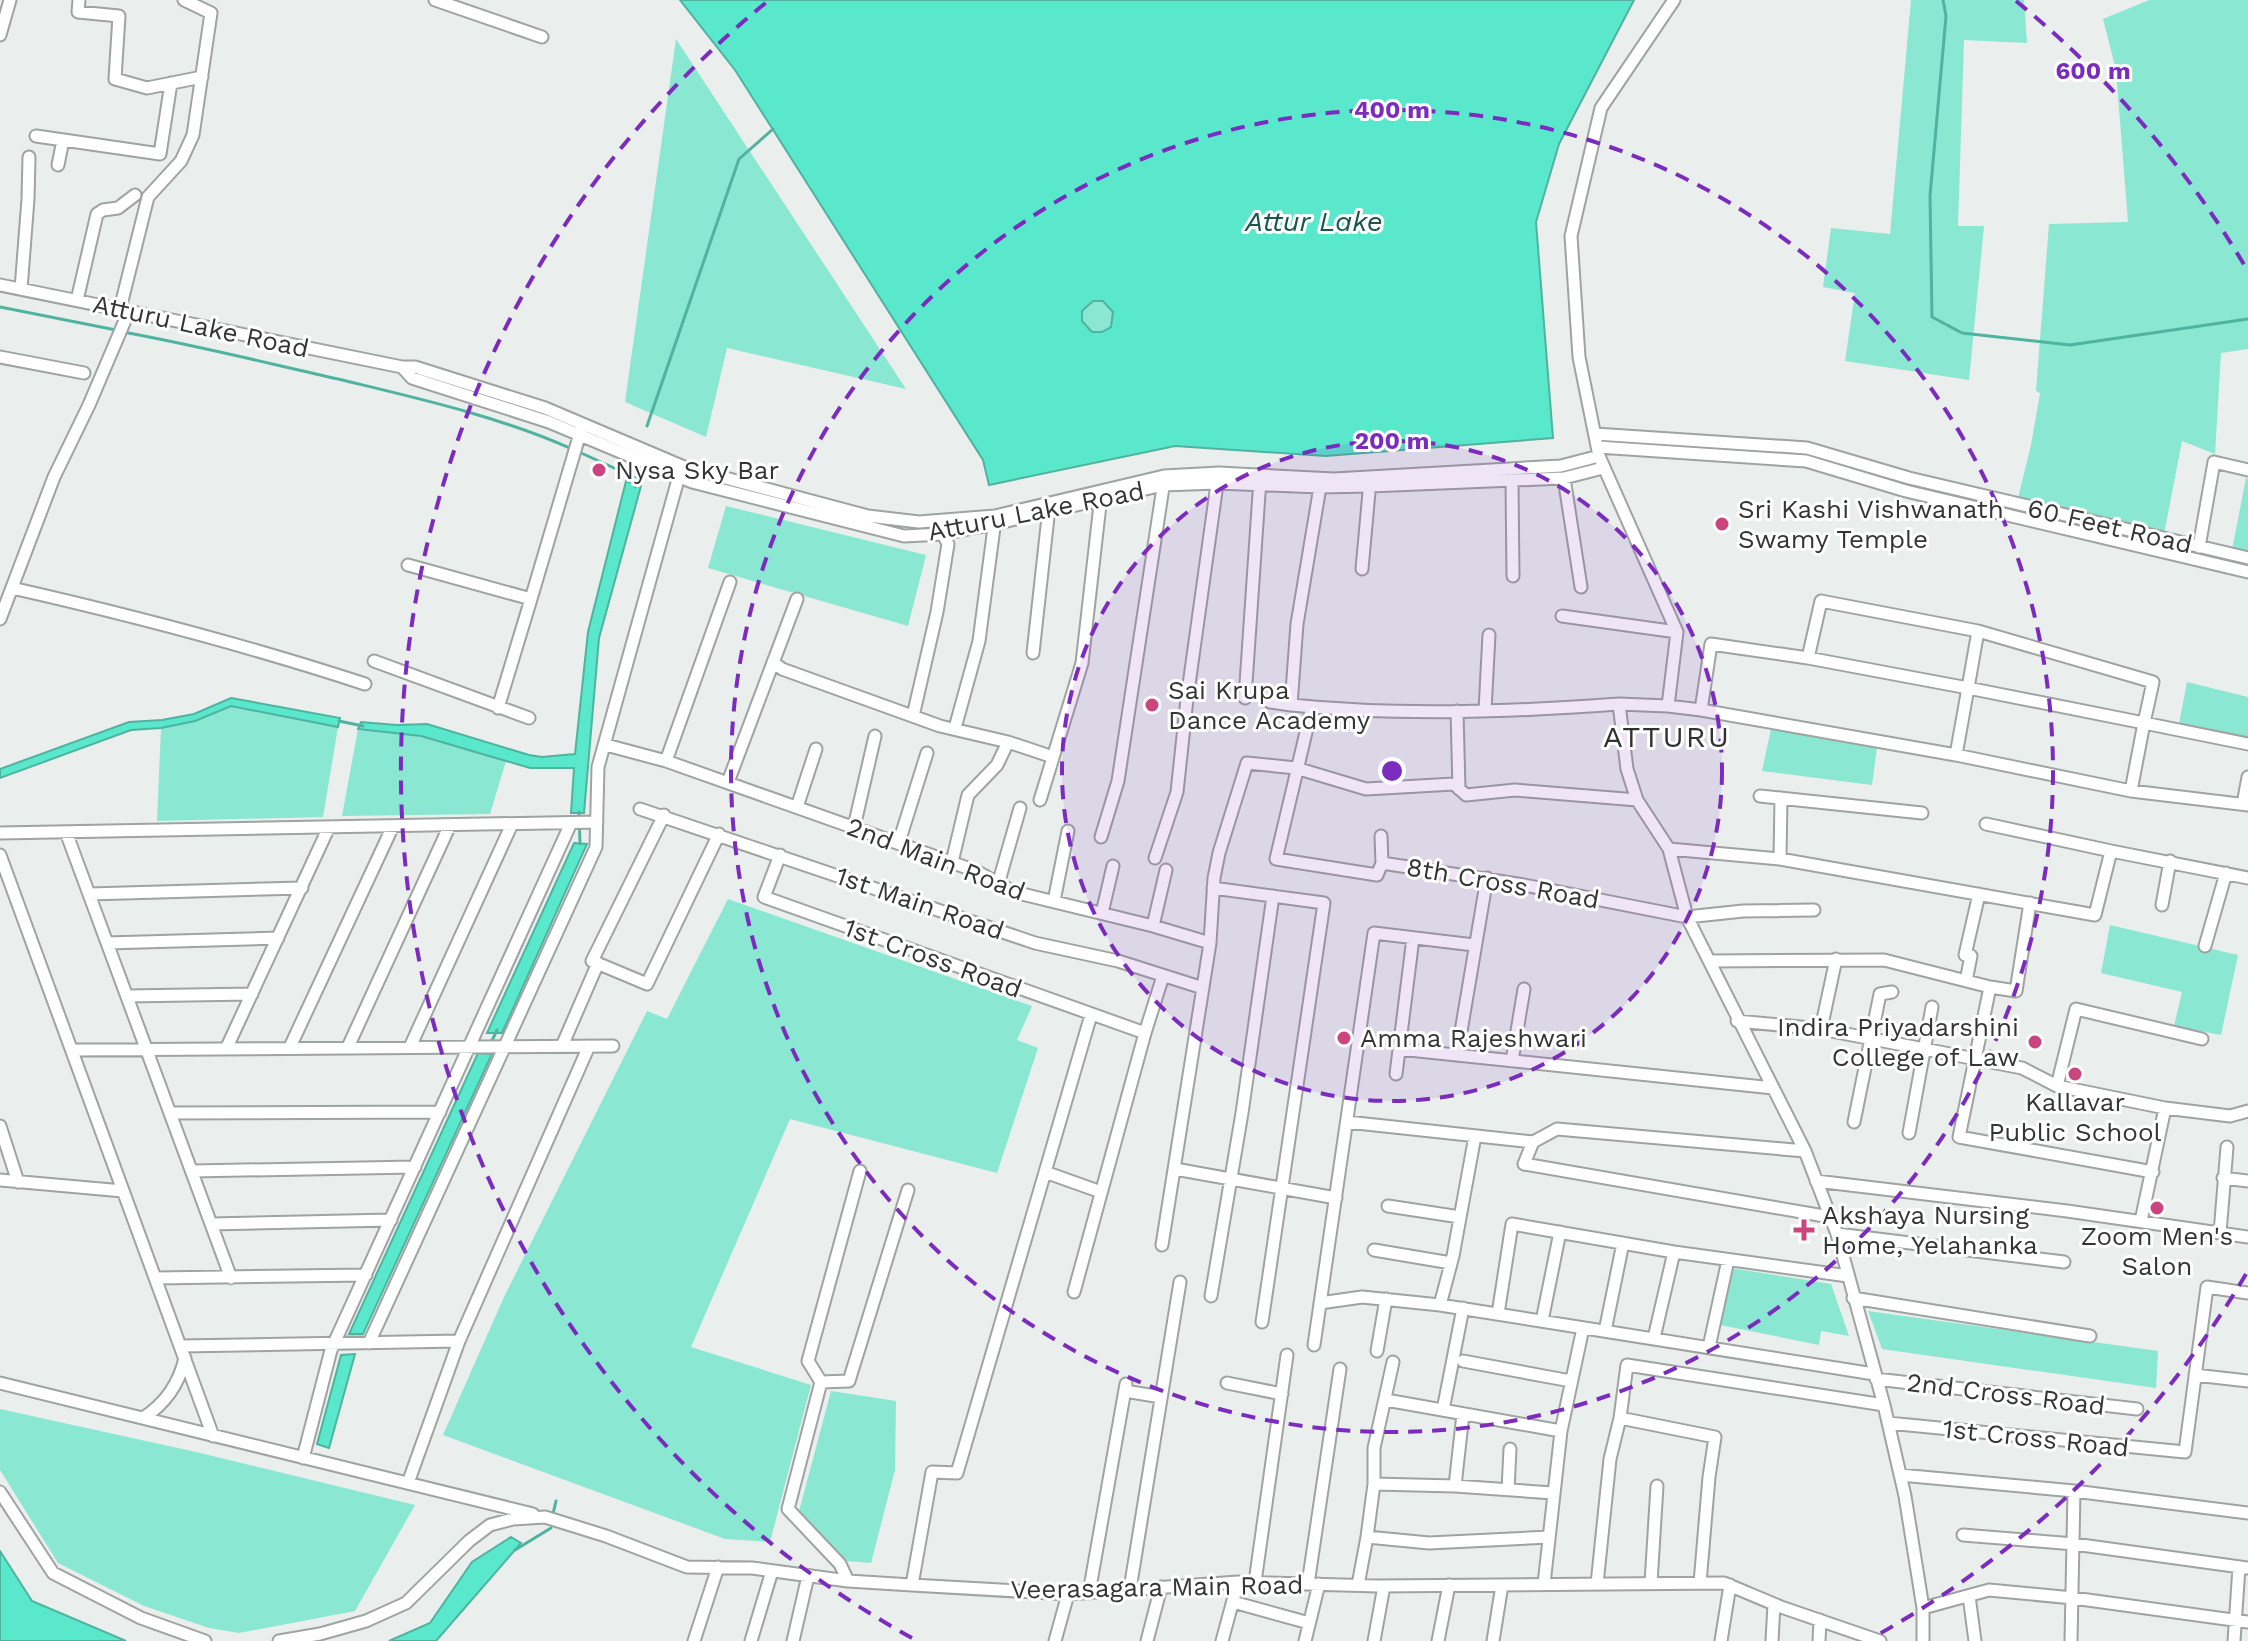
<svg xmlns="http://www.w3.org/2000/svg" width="2248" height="1641" font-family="'Work Sans',sans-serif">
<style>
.green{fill:#8ae7d1}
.water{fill:#5ae8cc;stroke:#4fb39f;stroke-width:2;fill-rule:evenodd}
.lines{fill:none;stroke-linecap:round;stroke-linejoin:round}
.stream{stroke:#4fb39f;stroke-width:3}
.minor-casing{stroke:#9fa3a2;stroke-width:15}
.minor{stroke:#fff;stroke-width:11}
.ring{fill:none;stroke:#7b2cbf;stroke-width:4;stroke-dasharray:14 10}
.poi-dot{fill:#cc447e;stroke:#fff;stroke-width:3}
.labels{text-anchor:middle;stroke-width:6;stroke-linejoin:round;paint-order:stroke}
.street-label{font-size:26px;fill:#343636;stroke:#fff}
.poi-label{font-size:26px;fill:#343636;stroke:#fff;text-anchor:start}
.water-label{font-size:28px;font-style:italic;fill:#1b564a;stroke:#fff}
.quarter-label{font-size:30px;letter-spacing:2px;fill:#2e3231;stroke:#fff}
.centre{fill:#7b2cbf;stroke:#fff;stroke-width:4}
.ring-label{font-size:24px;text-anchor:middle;font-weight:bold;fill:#7b2cbf;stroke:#fff;stroke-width:6;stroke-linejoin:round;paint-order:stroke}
</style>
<rect width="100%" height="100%" fill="#eaefed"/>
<path class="green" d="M 1911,0 L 2024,0 L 2027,43 L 1964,40 L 1958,226 L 1984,226 L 1969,380 L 1845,361 L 1855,293 L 1823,287 L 1831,228 L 1890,234 Z
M 2149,0 L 2248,0 L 2248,349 L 2221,353 L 2215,454 L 2182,441 L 2164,534 L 2018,498 L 2031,445 L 2040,393 L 2036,391 L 2049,224 L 2128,222 L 2116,70 L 2103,19 Z
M 676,39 L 906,389 L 727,348 L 706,437 L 625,402 Z
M1082 317a16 16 0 1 1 32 0a16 16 0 1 1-32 0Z
M 2246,478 L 2248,479 L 2248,553 L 2232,550 Z
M 726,506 L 926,555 L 908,626 L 708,568 Z
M 2187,682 L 2248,697 L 2248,739 L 2179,724 Z
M 231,706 L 338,727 L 323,817 L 157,821 L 161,728 L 195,721 Z
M 358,729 L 421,736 L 506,761 L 490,814 L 342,816 Z
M 1771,729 L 1877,747 L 1872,785 L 1762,771 Z
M 728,899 L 1032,1006 L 1017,1040 L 1038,1048 L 997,1173 L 790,1119 L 691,1347 L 811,1385 L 770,1542 L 725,1539 L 443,1435 L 504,1297 L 647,1011 L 667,1019 Z
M 2110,925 L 2238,955 L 2221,1035 L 2174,1026 L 2182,992 L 2101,973 Z
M 1731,1268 L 1831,1284 L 1849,1336 L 1821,1331 L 1819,1345 L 1720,1325 Z
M 1868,1311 L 2158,1351 L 2156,1388 L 1882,1349 Z
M 831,1391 L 896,1401 L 895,1470 L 871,1563 L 847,1561 L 798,1515 Z
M 0,1409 L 196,1452 L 415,1505 L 355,1611 L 239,1633 L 209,1628 L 144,1606 L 58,1563 L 0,1470 Z"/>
<path class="water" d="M 680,0 L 1634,0 L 1559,144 L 1536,222 L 1553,438 L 1326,456 L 1175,446 L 989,485 L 983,460 L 735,70 ZM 1093,301 L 1103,301 L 1113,312 L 1111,327 L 1102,332 L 1092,332 L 1082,321 L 1082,311 Z
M 626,481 L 641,486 L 599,638 L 584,813 L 571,813 L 574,768 L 530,768 L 421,736 L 358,729 L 361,722 L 397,725 L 427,724 L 529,755 L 542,757 L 575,754 L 588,632 Z
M 231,698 L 340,718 L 338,727 L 231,706 L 195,721 L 161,728 L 131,730 L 0,778 L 0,769 L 129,722 L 162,720 L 194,714 Z
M 574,843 L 587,844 L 502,1033 L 487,1033 Z
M 478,1053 L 492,1054 L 363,1334 L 349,1334 Z
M 355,1354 L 329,1448 L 317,1444 L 341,1355 Z
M 511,1537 L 521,1543 L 436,1641 L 389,1641 L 430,1623 L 472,1562 Z
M 0,1551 L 32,1601 L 126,1641 L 0,1641 Z"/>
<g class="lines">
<path class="stream" d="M 1943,0 L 1946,16 L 1930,196 L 1932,317 L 1962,333 L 2070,345 L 2248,319
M 0,307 L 116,330
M 123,332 C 195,345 267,363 338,379 C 416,398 498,416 572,449
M 647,426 L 739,159 L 773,129
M 579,452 L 636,478 L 635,487
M 339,721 L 363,726
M 579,812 L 580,844
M 490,1045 L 497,1030
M 553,1514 L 556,1501
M 515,1550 L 551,1528"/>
<defs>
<path id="minor" d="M 79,0 L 78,12 L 119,16 L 115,79 L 147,88 L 202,77
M 435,0 L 542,37
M 1674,0 L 1601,108 L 1571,236 L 1579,357 L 1599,456 L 1677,632 L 1668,706 L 1619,704 L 1627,769 L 1637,800 L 1669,849 L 1687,917 L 1805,1151 L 1837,1234 L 1884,1405 L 1905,1496 L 1923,1608 L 1923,1641
M 0,35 L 10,0
M 36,136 L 160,154 L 171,83
M 58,165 L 63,140
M 0,285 L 402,367 L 415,367 L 545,408 L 684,467 L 868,516 L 919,522 L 995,516 L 1164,476 L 1219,473 L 1334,479 L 1561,466 L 1599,456
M 21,289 L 28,199 L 29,157
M 78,296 L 97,214 L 103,210 L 118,208 L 135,195
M 120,309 L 148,197 L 181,161 L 193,135 L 211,13 L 184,0
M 0,357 L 84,373
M 402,367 L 412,378 L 549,422 L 692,482 L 904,536 L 943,534 L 994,524 L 1163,485 L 1217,483 L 1320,487 L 1370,486 L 1564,478 L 1603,468
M 1595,434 L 1807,448 L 1909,478 L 2248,558
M 1598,447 L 1806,461 L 1906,491 L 2248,572
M 1564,478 L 1581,587
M 1512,480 L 1513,576
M 1321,481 L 1297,624 L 1291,705 C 1400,716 1510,712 1619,704
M 2199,547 L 2214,462 L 2248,470
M 408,565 L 531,599 L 581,430
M 1362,569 L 1370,481
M 12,588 C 131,615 249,646 365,684
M 1562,616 L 1677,632
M 0,619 L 54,477 L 89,405 L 129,311
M 1033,653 L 1049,508
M 1808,658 L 1821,601 L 1978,631 L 1968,688 L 2144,723 L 2153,682 L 1978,631
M 374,661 L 529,718
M 773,662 L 782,669 L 940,726 L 1008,742 L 1053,757
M 1245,698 L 1260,479
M 1270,702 L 1291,705
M 1668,706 L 1701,710 L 1956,755 L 2131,791 L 2248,805
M 1312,707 L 1276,859 L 1377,875 L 1382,863 L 1524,885 L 1687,917 L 1743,911 L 1814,910
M 498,708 L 531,599
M 1485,710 L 1489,635
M 1701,710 L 1711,644 L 1808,658 L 1968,688 L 1956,755
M 1457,711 L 1459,789
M 913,716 L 937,612 L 948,544 L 943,534
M 955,728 L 979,641 L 995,520
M 606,745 L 666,761 L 730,582
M 666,761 L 976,871 L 1014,892 L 1153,926 L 1210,943
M 728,782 L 797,599
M 2131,791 L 2144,723 L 2248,744
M 1760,796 L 1922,813
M 1040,800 L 1082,663 L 1101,496
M 2243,804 L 2248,777
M 797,807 L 816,749
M 640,809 L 1035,943 L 1118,961 L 1203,988
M 664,815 L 592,961 L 647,984 L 719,834
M 1986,824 L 2111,851
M 854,827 L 875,736
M 66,832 L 231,1278
M 0,833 L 597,822
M 1381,836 L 1382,863
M 1101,837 L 1118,781 L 1164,481
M 899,842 L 927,753
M 1669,849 L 1780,859 L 2095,915 L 2111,851 L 2248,878
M 0,855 L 213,1436
M 780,855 L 764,897 L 1145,1033
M 1155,858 L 1177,792 L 1187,699 L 1218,477
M 1780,859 L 1781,798
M 952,862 L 968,795 L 997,765 L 1008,742
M 999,881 L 1020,808
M 1213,888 L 1324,903 L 1262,1322
M 89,894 L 302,888
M 1054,901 L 1068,831
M 2162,905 L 2170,861
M 1102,913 L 1113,866
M 1153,926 L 1166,870
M 107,943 L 278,938
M 2205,946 L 2226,873
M 1709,961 L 1884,960 L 1990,987 L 1959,1137 L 2153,1172
M 1966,981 L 1971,956 L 1965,955 L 1979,894
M 1990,987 L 2016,991 L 2030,903
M 127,996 L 252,994
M 1737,1021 L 1821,1029 L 2022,1068 L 2057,1086 L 2165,1108 L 2230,1116 L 2248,1111
M 1821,1029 L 1836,959
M 562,1046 L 598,963
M 227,1047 L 329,827
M 290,1047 L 393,826
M 348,1047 L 450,825
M 410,1047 L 512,824
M 1399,1049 L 1773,1088
M 72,1050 L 613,1046
M 1457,1055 L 1487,878
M 1512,1061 L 1524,989
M 1396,1074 L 1413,938
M 2057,1086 L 2076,1009 L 2202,1039
M 170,1113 L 440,1112
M 1347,1122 L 1533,1142 L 1557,1129 L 1805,1151
M 1854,1122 L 1880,994 L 1892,992
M 0,1126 L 18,1182
M 1909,1133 L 1932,1007
M 1533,1142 L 1524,1164 L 1830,1217
M 1175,1169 L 1336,1198
M 192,1171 L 415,1167
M 1045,1172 L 1101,1192
M 2223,1178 L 2248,1181
M 0,1180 L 123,1191
M 1816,1181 L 2067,1211 L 2248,1237
M 1388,1206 L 1460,1217
M 2141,1221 L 2165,1108
M 211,1224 L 391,1220
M 2220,1233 L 2227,1147
M 1837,1234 L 2064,1262
M 1162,1245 L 1210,943 L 1214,878 L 1219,853 L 1247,763 L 1296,768 L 1366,789 L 1454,784 L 1466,795 L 1515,790 L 1637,800
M 1374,1250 L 1451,1263
M 156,1278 L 366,1275
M 1074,1292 L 1145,1033 L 1163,976
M 1211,1296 L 1242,1113 L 1273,896
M 1853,1298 L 2090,1336
M 1320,1303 L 1362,1297 L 1440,1305 L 1874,1374
M 1440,1305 L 1453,1256 L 1475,1136
M 1498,1314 L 1512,1224 L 1674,1252 L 1848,1276
M 1542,1321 L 1560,1232
M 1605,1331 L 1623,1243
M 1654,1338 L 1674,1252
M 369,1343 L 596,847 L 598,767 L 679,476
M 1314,1345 L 1374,933 L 1474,945
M 181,1346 L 459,1341
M 1709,1347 L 1728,1260
M 1377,1351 L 1386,1299
M 1463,1361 L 1571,1381
M 2195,1375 L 2248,1381
M 1876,1379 L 2137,1409
M 821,1382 L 808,1361 L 860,1171
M 0,1383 L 533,1514
M 1227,1383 L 1282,1394
M 1125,1391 L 1161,1397
M 1386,1400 L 1561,1431
M 1443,1410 L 1463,1308
M 143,1418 C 165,1404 179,1384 185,1358
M 1620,1418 L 1715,1437 L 1709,1477 L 1700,1583
M 1888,1423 L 2185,1452 L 2207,1287 L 2248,1293
M 303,1458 L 331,1350 L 571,823
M 1900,1475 L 2074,1491 L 2248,1513
M 408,1483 L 459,1341 L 589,1046
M 1374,1484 L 1374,1448 L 1393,1362
M 1455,1486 L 1463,1414
M 1508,1490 L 1510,1449
M 0,1492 L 53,1573 L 141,1618 L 205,1641
M 1963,1535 L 2074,1544 L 2248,1568
M 1367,1537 L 1374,1484 L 1455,1486 L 1553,1493
M 848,1581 L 840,1564 L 788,1509 L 821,1382 L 849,1381 L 908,1190
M 1255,1582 L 1287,1355
M 1651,1583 L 1657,1486
M 1308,1584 L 1340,1369
M 1544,1584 L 1561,1431 L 1583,1328
M 1597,1584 L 1610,1459 L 1620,1418 L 1627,1365 L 1884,1405
M 912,1585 L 932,1472 L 957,1473 L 1091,1015
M 1358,1585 L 1367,1537 L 1429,1543 L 1549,1537
M 1130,1589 L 1180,1282
M 1089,1593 L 1126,1384
M 1969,1596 L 1975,1641
M 1233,1602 L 1309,1623
M 1923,1608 L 1989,1590 L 2073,1598 L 2248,1622
M 279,1641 L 320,1634 L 366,1621 L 406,1603 L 469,1541 L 490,1525 L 513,1519 L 545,1517 L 606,1536 L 687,1567 L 752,1568 L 848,1581 L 912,1585 L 1068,1594 L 1238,1582 L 1378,1586 L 1724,1583 L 1781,1607 L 1880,1641
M 694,1641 L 718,1567
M 751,1641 L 772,1571
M 793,1641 L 808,1576
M 1055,1641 L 1068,1594
M 1147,1641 L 1161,1587
M 1222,1641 L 1238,1582
M 1305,1641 L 1319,1584
M 1374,1641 L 1384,1586
M 1438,1641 L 1449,1585
M 1493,1641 L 1502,1585
M 1721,1641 L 1730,1585
M 1772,1641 L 1774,1604
M 1819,1641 L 1820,1620
M 2071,1641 L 2074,1491
M 2234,1641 L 2239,1567"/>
</defs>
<use href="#minor" class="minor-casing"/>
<use href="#minor" class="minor"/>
</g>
<circle cx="1392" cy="771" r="330" fill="#7b2cbf" fill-opacity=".12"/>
<g class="ring">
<circle cx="1392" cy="771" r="330"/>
<circle cx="1392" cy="771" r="661"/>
<path d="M2246 1274A991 991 0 0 1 1872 1638M912 1638A991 991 0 0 1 768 1M2016 1A991 991 0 0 1 2246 268"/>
</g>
<g class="poi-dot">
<circle cx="599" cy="470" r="8"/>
<circle cx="1722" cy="524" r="8"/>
<circle cx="1152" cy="705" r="8"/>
<circle cx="1344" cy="1038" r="8"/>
<circle cx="2035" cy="1042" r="8"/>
<circle cx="2075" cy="1074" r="8"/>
<circle cx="2157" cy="1208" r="8"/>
<path d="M1800 1218h8v8h8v8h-8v8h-8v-8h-8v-8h8z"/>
</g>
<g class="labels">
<g class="street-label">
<text transform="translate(201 326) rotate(12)" y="9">Atturu Lake Road</text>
<text transform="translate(1036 511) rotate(-11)" y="9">Atturu Lake Road</text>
<text transform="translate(2110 526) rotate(13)" y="9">60 Feet Road</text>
<text transform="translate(936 859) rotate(21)" y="9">2nd Main Road</text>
<text transform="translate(1503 883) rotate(10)" y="9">8th Cross Road</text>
<text transform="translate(920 903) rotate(19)" y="9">1st Main Road</text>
<text transform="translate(933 958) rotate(20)" y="9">1st Cross Road</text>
<text transform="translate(2006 1394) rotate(7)" y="9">2nd Cross Road</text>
<text transform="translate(2036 1438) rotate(6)" y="9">1st Cross Road</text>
<text transform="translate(1157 1587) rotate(-1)" y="9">Veerasagara Main Road</text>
</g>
<g class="poi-label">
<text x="615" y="479">Nysa Sky Bar</text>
<text x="1738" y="518">Sri Kashi Vishwanath<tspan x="1738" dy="30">Swamy Temple</tspan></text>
<text x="1168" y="699">Sai Krupa<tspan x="1168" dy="30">Dance Academy</tspan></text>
<text x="2019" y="1036" text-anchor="end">Indira Priyadarshini<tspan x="2019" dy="30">College of Law</tspan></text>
<text x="1360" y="1047">Amma Rajeshwari</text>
<text x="2075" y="1111" text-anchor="middle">Kallavar<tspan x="2075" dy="30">Public School</tspan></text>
<text x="1822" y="1224">Akshaya Nursing<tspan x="1822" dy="30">Home, Yelahanka</tspan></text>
<text x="2157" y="1245" text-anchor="middle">Zoom Men's<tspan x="2157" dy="30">Salon</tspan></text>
</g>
<g class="water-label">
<text x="1314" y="231">Attur Lake</text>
</g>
<g class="quarter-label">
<text x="1667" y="747">ATTURU</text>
</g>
</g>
<circle cx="1392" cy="771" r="12" class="centre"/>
<g class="ring-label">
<text x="2093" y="79">600 m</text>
<text x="1392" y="118">400 m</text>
<text x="1392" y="449">200 m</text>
</g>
</svg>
